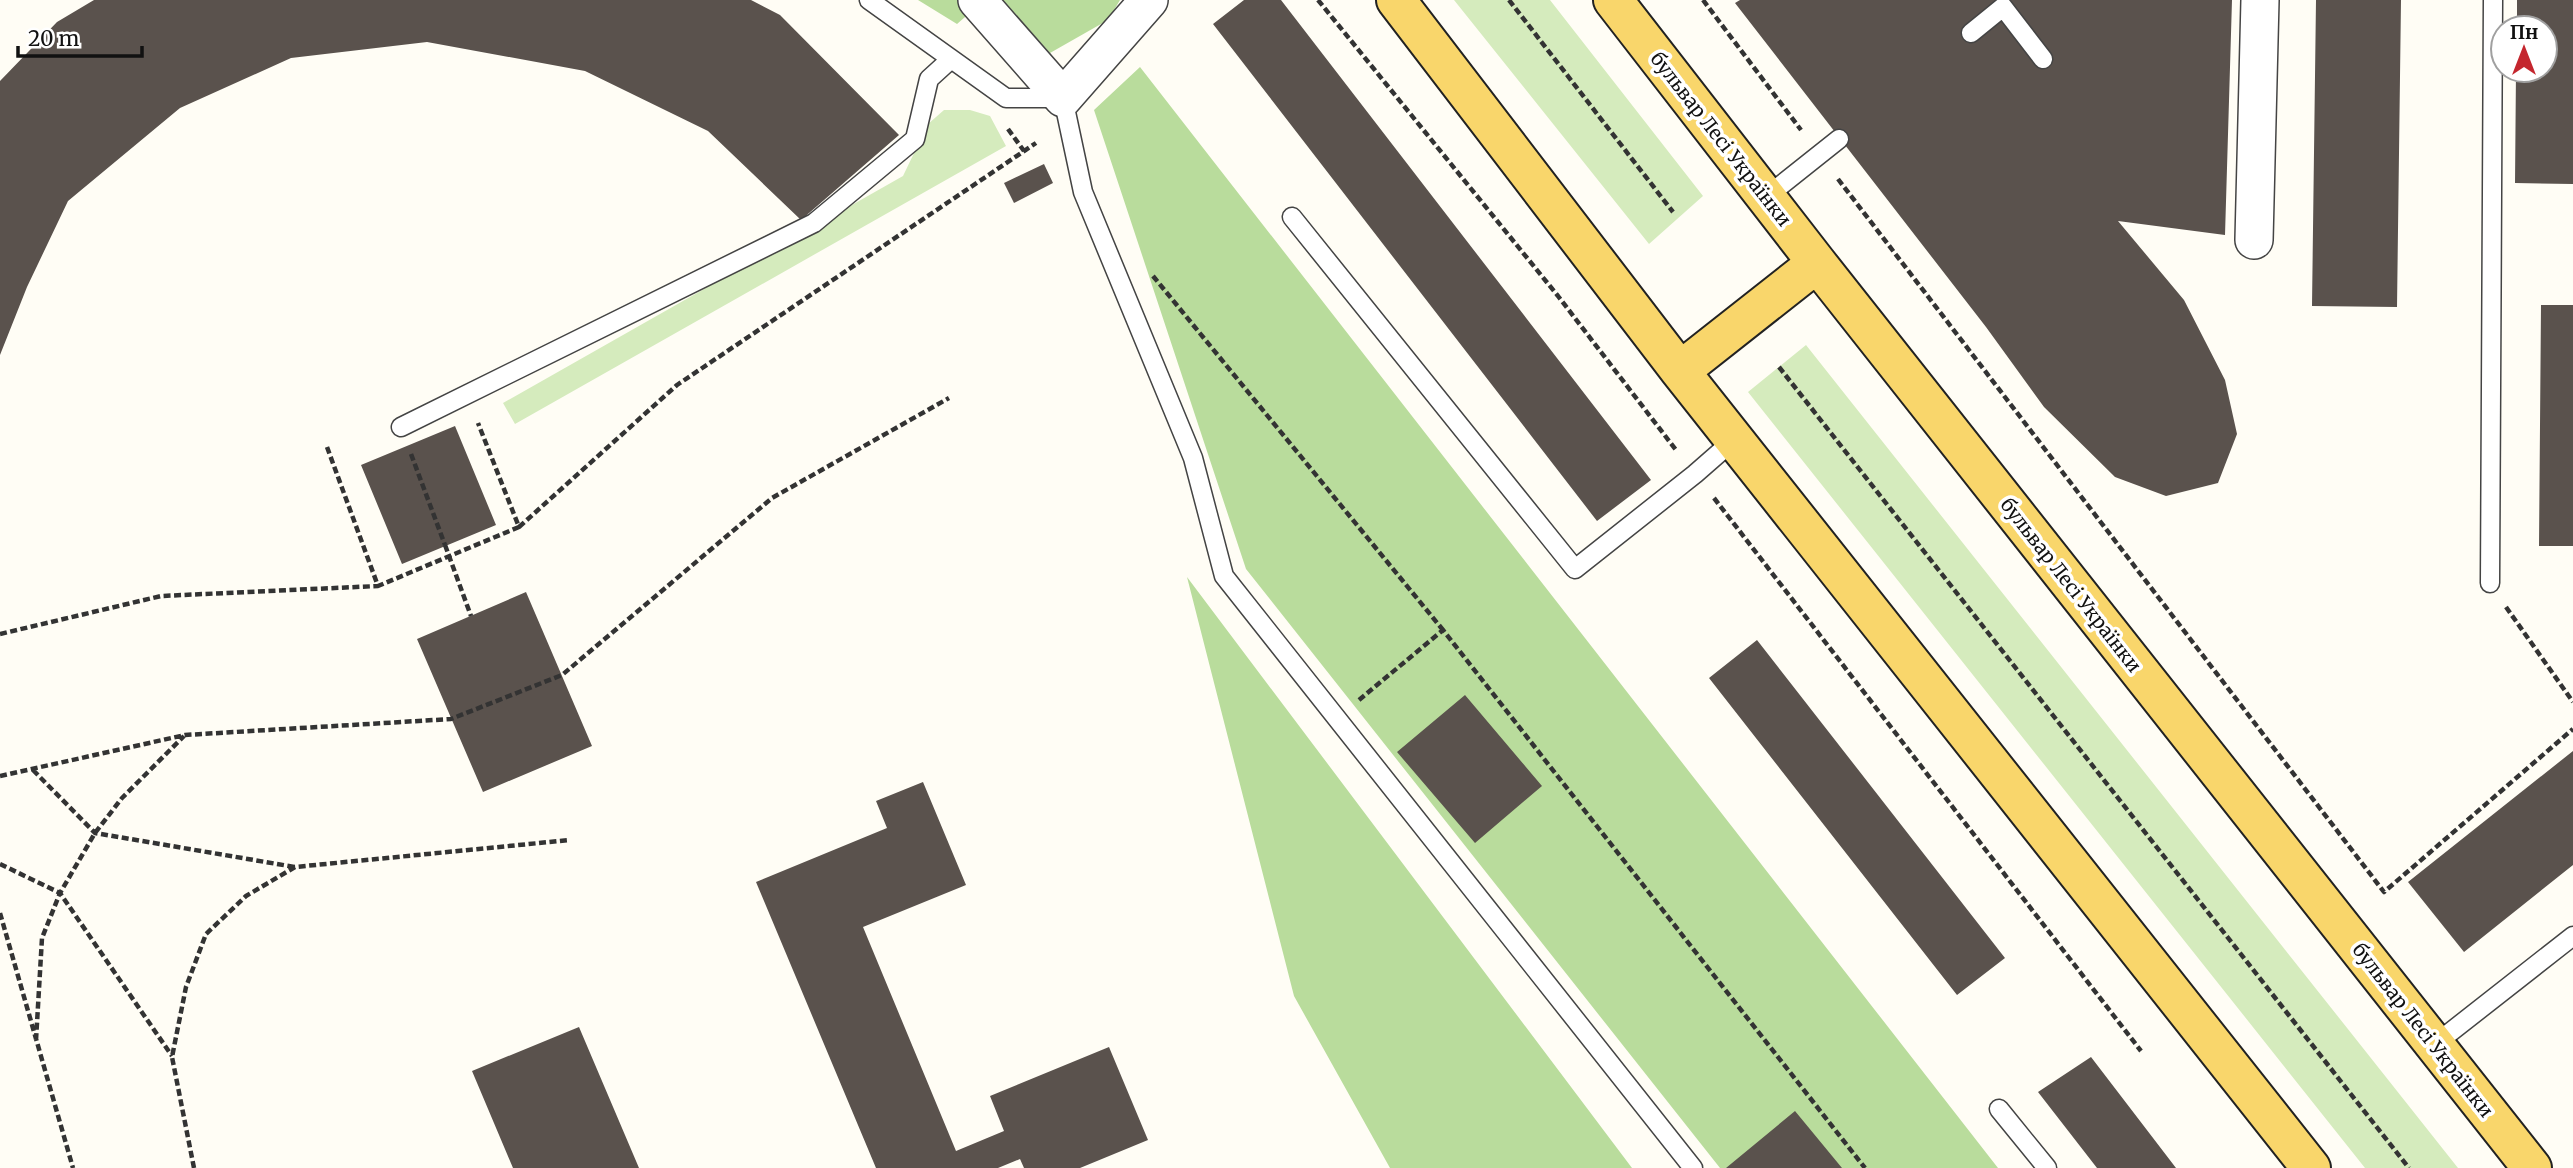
<svg xmlns="http://www.w3.org/2000/svg" width="2573" height="1168" font-family="Merriweather,serif">
<style>
.green{fill:#d5ebbd}
.forest{fill:#b9dc9c}
.building{fill:#5a524d}
.lines{fill:none;stroke-linecap:round;stroke-linejoin:round}
.service-casing{stroke:#444;stroke-width:21}
.minor-casing{stroke:#444;stroke-width:40}
.primary-casing{stroke:#222;stroke-width:42}
.path{stroke:#333;stroke-width:4.5;stroke-dasharray:7 3.5;stroke-linecap:butt}
.service{stroke:#fff;stroke-width:18}
.minor{stroke:#fff;stroke-width:37}
.primary{stroke:#f9d66b;stroke-width:38}
.path-bridge{stroke:#333;stroke-width:4.5;stroke-dasharray:7 3.5;stroke-linecap:butt}
.labels{text-anchor:middle;stroke-width:7;stroke-linejoin:round;paint-order:stroke}
.street-label{font-size:19px;fill:#111;stroke:#fff}
</style>
<rect width="100%" height="100%" fill="#fffdf5"/>
<path class="green" d="M 1454,0 L 1550,0 L 1703,196 L 1649,244 Z
M 944,110 L 970,110 L 990,116 L 1006,146 L 515,424 L 503,403 L 903,176 L 928,124 Z
M 1806,345 L 2458,1168 L 2365,1168 L 1748,392 Z"/>
<path class="forest" d="M 918,0 L 962,0 L 972,11 L 957,24 Z
M 1003,0 L 1120,0 L 1108,20 L 1050,53 Z
M 1140,67 L 1998,1168 L 1720,1168 L 1246,569 L 1094,110 Z
M 1187,577 L 1632,1168 L 1390,1168 L 1294,996 Z"/>
<path class="building" d="M 94,0 L 751,0 L 780,15 L 899,135 L 801,220 L 708,131 L 585,71 L 427,42 L 291,58 L 180,108 L 68,201 L 27,287 L 0,355 L 0,81 L 57,22 Z
M 1244,0 L 1281,0 L 1651,480 L 1597,521 L 1213,24 Z
M 1740,0 L 2232,0 L 2225,235 L 2118,221 L 2184,300 L 2225,380 L 2237,434 L 2218,483 L 2166,496 L 2115,477 L 2044,407 L 1986,327 L 1735,3 Z
M 2316,0 L 2401,0 L 2397,307 L 2312,306 Z
M 2517,0 L 2573,0 L 2573,184 L 2515,183 L 2516,70 L 2545,70 L 2545,28 L 2517,28 Z
M 1044,164 L 1053,183 L 1014,203 L 1004,183 Z
M 2541,305 L 2573,305 L 2573,546 L 2539,546 Z
M 455,426 L 496,525 L 402,564 L 361,465 Z
M 526,592 L 592,746 L 483,792 L 417,639 Z
M 1757,640 L 2005,958 L 1957,995 L 1709,678 Z
M 1465,695 L 1542,786 L 1475,843 L 1397,752 Z
M 2573,751 L 2573,865 L 2464,952 L 2408,882 Z
M 923,782 L 966,885 L 863,927 L 956,1151 L 1004,1131 L 990,1096 L 1109,1047 L 1148,1140 L 1080,1168 L 1024,1168 L 1020,1159 L 998,1168 L 876,1168 L 756,882 L 887,828 L 876,801 Z
M 579,1027 L 639,1168 L 513,1168 L 472,1071 Z
M 2091,1057 L 2176,1168 L 2097,1168 L 2038,1092 Z
M 1795,1111 L 1842,1168 L 1726,1168 Z"/>
<g class="lines">
<defs>
<path id="service" d="M 869,0 L 1006,98 L 1063,98 L 1083,192 L 1193,458 L 1224,576 L 1693,1168
M 1971,33 L 2003,7 L 2043,59
M 1766,197 L 1839,139
M 1292,217 L 1575,569 L 1695,474 L 1735,439
M 401,427 L 814,223 L 915,139 L 929,79 L 951,59
M 2490,583 L 2493,0
M 2434,1045 L 2573,936
M 1999,1109 L 2047,1168"/>
<path id="minor" d="M 977,0 L 1063,98 L 1149,0
M 2254,240 L 2260,0"/>
<path id="primary" d="M 1396,0 L 1680,371 L 2311,1168
M 1613,0 L 1817,263 L 2532,1168
M 1680,371 L 1817,263"/>
</defs>
<use href="#service" class="service-casing"/>
<use href="#minor" class="minor-casing"/>
<use href="#primary" class="primary-casing"/>
<path class="path" d="M 1318,0 L 1558,296 L 1676,450
M 1509,0 L 1673,212
M 1703,0 L 1801,130
M 1008,129 L 1024,151
M 1838,179 L 2384,892 L 2573,729
M 1153,276 L 1443,630
M 1779,367 L 2409,1168
M 327,447 L 378,586 L 519,527 L 478,423
M 411,454 L 445,545
M 1714,498 L 2141,1051
M 519,527 L 677,385 L 1036,143
M 2506,607 L 2573,702
M 0,634 L 161,596 L 378,586
M 1359,700 L 1443,630 L 1865,1168
M 33,770 L 95,833 L 295,867
M 0,776 L 185,735 L 451,719 L 562,675 L 772,498 L 949,398
M 0,864 L 60,893 L 172,1056
M 0,913 L 73,1168
M 36,1040 L 42,938 L 60,893 L 95,833 L 122,798 L 184,736
M 194,1168 L 172,1057 L 186,987 L 206,934 L 246,896 L 295,867 L 570,840"/>
<use href="#service" class="service"/>
<use href="#minor" class="minor"/>
<use href="#primary" class="primary"/>
<path class="path-bridge" d="M 445,545 L 471,616"/>
</g>
<g class="labels">
<g class="street-label">
<text transform="translate(1721 139) rotate(52)" y="7">бульвар Лесі Українки</text>
<text transform="translate(2071 585) rotate(52)" y="7">бульвар Лесі Українки</text>
<text transform="translate(2423 1030) rotate(52)" y="7">бульвар Лесі Українки</text>
</g>
</g>
<g transform="translate(2524 49)"><circle r="33" fill="#ffffff" stroke="#a0a0a0" stroke-width="2"/>
<path d="M0-5L12 26L0 18L-12 26Z" fill="#c4262e"/>
<text y="-10" font-size="19" font-weight="bold" text-anchor="middle" fill="#111111">Пн</text>
</g>
<path d="M18 46v10h124v-10" fill="none" stroke="#111111" stroke-width="3.5"/>
<text x="28" y="46" font-size="21" fill="#111111" stroke="#ffffff" stroke-width="5" paint-order="stroke">20 m</text>
</svg>
